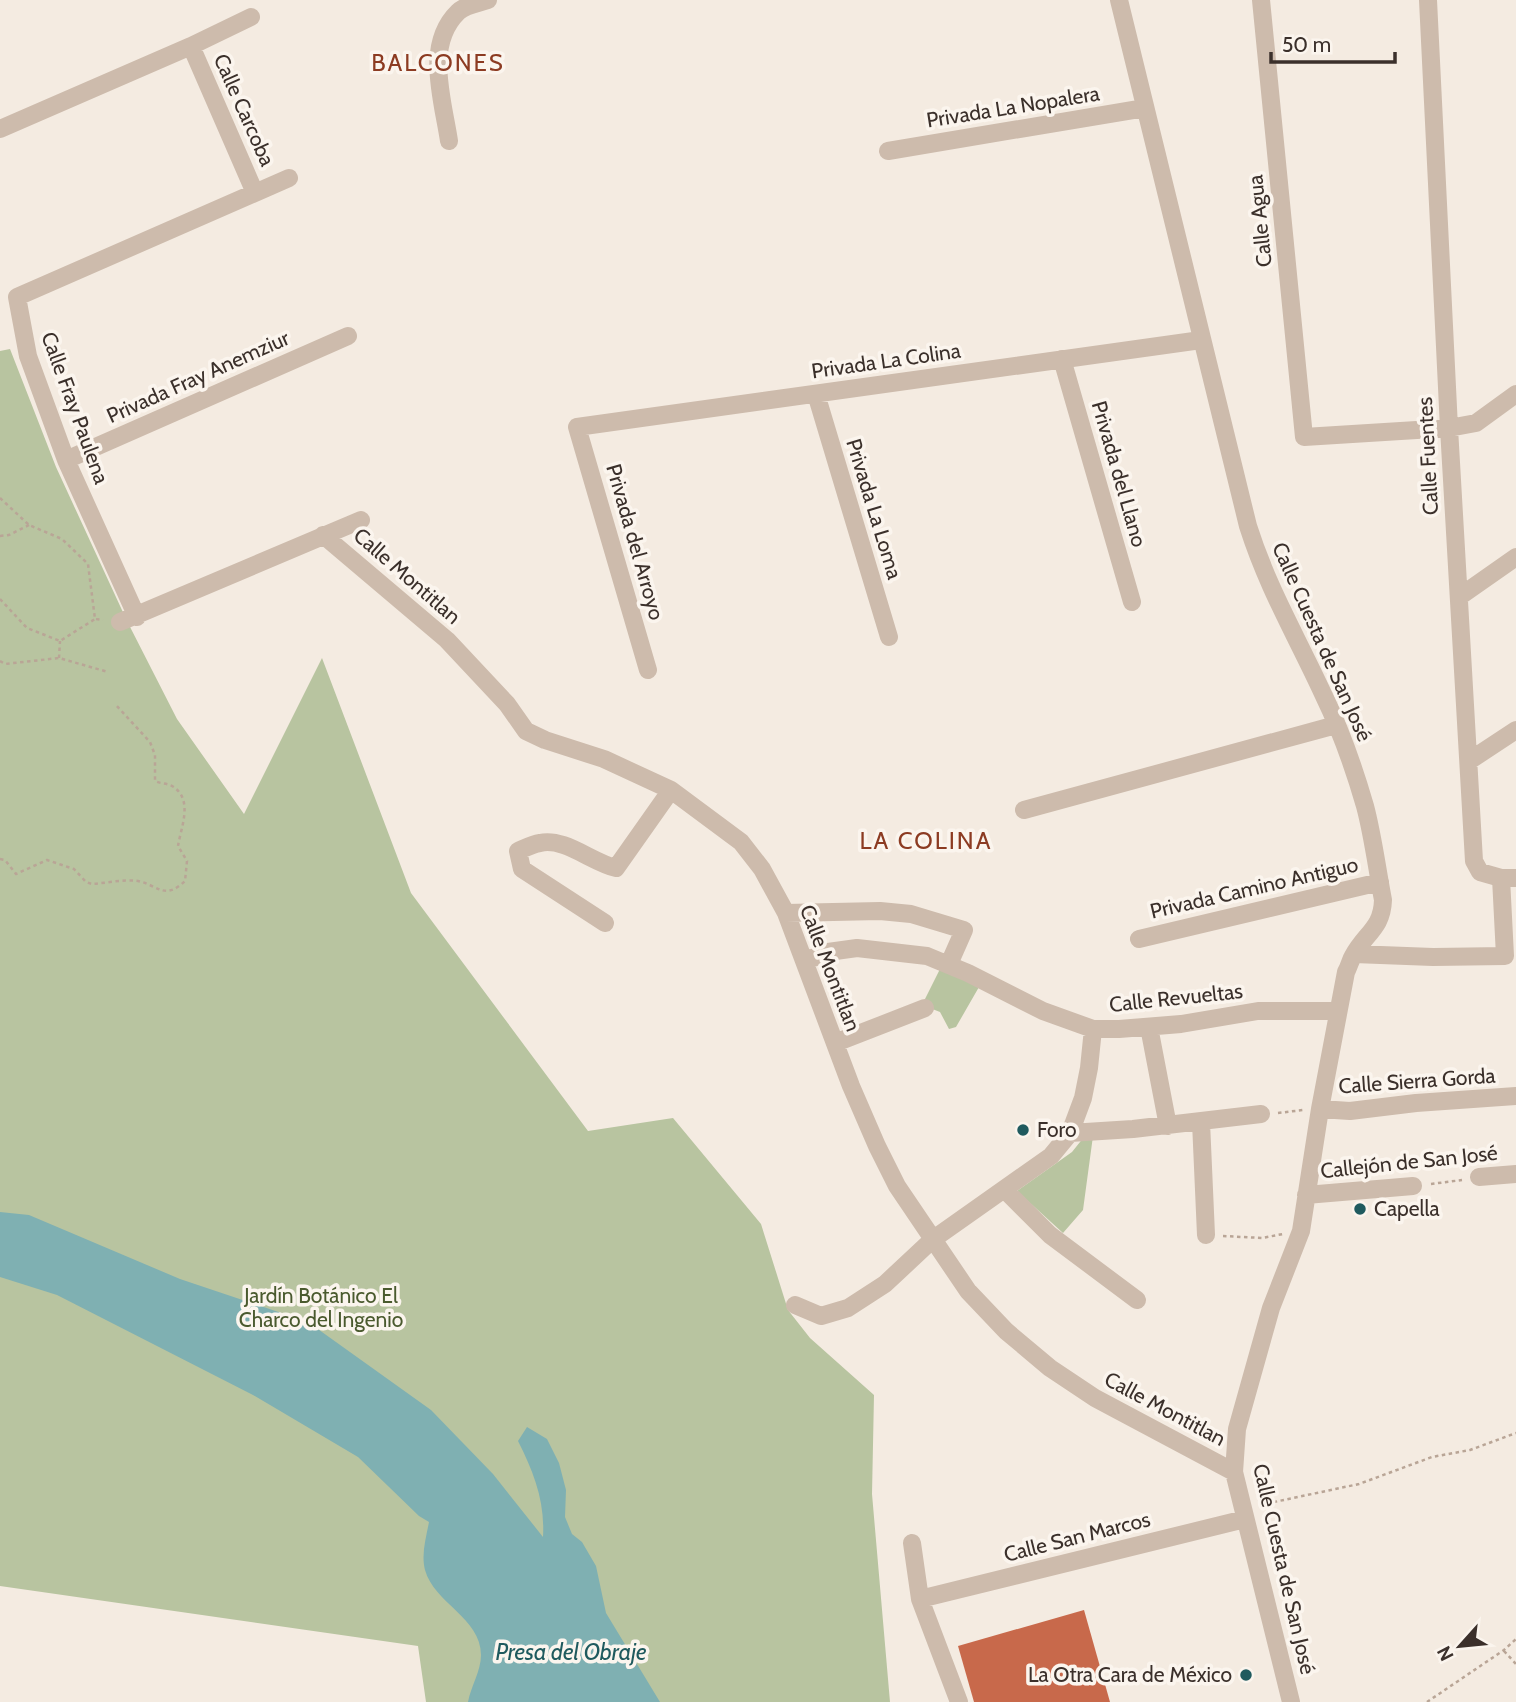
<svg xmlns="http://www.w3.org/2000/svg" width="1516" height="1702" font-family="Cabin,sans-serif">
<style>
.green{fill:#b8c4a0}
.water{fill:#7fb0b2}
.building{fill:#c8694b}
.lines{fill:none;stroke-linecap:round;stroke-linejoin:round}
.path{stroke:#b9a596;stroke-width:2.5;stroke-dasharray:3.5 3.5;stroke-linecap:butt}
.minor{stroke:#cdbbac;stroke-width:18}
.poi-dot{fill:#1f5a5e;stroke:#fbf5ee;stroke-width:2.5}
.labels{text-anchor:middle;stroke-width:7;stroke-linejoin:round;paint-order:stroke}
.street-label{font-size:21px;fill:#3b302b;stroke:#fbf5ee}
.poi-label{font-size:21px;fill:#3b302b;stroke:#fbf5ee;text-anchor:start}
.park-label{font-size:21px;fill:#4a5a2e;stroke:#fbf5ee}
.water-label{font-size:23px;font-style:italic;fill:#1f5a5e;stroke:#fbf5ee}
.quarter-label{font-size:24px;letter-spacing:2px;fill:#8c3b22;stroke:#fbf5ee}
</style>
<rect width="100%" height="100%" fill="#f4ebe1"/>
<path class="green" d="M 10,349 L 56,467 L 127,621 L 177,719 L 244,814 L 322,658 L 411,893 L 588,1131 L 673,1118 L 761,1224 L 788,1310 L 810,1338 L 874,1395 L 872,1494 L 890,1702 L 426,1702 L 418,1646 L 0,1586 L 0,351 Z
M 941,967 L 979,987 L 956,1027 L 949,1029 L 940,1012 L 922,1005 Z
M 1093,1136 L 1083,1210 L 1063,1233 L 1017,1191 L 1072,1152 L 1084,1137 Z"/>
<path class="water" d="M 0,1212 L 29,1215 L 180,1279 L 308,1322 L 431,1410 L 493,1474 L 543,1537 C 545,1501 534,1473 518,1441 L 527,1427 L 547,1439 L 559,1463 L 566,1490 L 565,1517 L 572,1534 L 582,1542 L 596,1566 L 606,1613 L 660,1702 L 468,1702 C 471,1686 481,1671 481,1655 C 481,1618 434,1603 425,1570 C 421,1554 426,1538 429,1522 L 419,1516 L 358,1457 L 253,1395 L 57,1295 L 0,1277 Z"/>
<path class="building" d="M 1084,1610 L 1110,1702 L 974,1702 L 958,1646 Z"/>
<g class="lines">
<path class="path" d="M 0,498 L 29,525 L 62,539 L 88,564 L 95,619 L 103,620
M 0,536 L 9,535 L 29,525
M 0,599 L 27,628 L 60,641 L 95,619
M 59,658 L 60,641
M 0,661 L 5,664 L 59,658 L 108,672
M 0,859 L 5,860 L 16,874 L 47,860 L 74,869 L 86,882 L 92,884 C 107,883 124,879 138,881 C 158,885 164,901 185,881 L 187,861 L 178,846 C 181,827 194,799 172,786 C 167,783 161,784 155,781 L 155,755 L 150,742 L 115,704
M 1278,1113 L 1303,1110
M 1431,1184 L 1462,1180
M 1223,1236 L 1262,1238 L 1283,1234
M 1260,1505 L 1359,1484 L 1432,1457 L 1470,1450 L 1516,1433
M 1504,1651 L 1516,1664
M 1427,1702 L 1504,1650 L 1516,1639"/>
<path class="minor" d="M 1119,0 L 1248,526 C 1268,589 1297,637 1324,696 C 1341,731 1354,768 1365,806 C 1373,836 1377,869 1383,900 C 1382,929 1365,933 1353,956 C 1350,961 1349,967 1346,972 L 1320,1109 L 1301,1231 L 1271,1308 L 1237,1429 L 1234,1472 L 1291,1702
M 1261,0 L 1304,437 L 1449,428 L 1476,423 L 1516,394
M 1428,0 L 1449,428 L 1474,861 L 1480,872 L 1501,878 L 1516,878
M 191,46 L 255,193
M 0,129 L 191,46 L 251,17
M 449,141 C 443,100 424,45 458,12 C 465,5 479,3 488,0
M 888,151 L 1145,108
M 1062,359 L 1132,602
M 816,394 L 889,637
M 66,460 L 348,336
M 323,535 L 447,640 L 507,704 L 526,731 L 545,740 L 604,759 L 671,790 L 741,842 L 762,869 L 786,913 L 851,1086 L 877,1146 L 897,1186 L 968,1291 L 1006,1331 L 1050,1368 L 1095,1398 L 1234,1472
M 1459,597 L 1516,557
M 137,617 L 66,460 L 28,356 L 17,297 L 289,178
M 120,622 L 361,520
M 648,670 L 577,427 L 1201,340
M 1469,761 L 1516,730
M 1024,810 L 1336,725
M 786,913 L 880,911 L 911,914 L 964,930 L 949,964
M 605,923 L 522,869 L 518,851 C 525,848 533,844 540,843 C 564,837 593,863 616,868 L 671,790
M 1139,939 L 1380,882
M 1354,954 L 1433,957 L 1505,956 L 1501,878
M 805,961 L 828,952 L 857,948 L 927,956 L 968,973 L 1043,1011 L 1093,1029 L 1119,1029 L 1181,1024 L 1258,1011 L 1338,1011
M 1149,1027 L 1168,1126
M 835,1043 L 925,1008
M 1320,1109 L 1350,1111 L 1416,1103 L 1516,1096
M 1201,1122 L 1206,1235
M 1070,1133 L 1133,1129 L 1261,1114
M 1479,1177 L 1516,1174
M 1004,1189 L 1050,1235 L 1137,1300
M 1306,1195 L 1413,1186
M 795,1305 L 821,1316 L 848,1308 L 885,1284 L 932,1240 L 1051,1156 L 1070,1133 L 1083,1098 L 1089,1068 L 1093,1029
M 912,1543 L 920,1599 L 959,1702
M 920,1599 L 1245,1519"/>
</g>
<g class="poi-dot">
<circle cx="1023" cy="1130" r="7"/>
<circle cx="1360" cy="1209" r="7"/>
<circle cx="1246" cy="1675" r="7"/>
</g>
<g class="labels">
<g class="street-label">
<text transform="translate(1013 107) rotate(-9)" y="7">Privada La Nopalera</text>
<text transform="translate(244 110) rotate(66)" y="7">Calle Carcoba</text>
<text transform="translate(1260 221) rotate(-96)" y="7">Calle Agua</text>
<text transform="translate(886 361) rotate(-8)" y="7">Privada La Colina</text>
<text transform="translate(198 377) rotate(-24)" y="7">Privada Fray Anemziur</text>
<text transform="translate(75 408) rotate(70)" y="7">Calle Fray Paulena</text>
<text transform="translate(1428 456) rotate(-93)" y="7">Calle Fuentes</text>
<text transform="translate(1119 474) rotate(74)" y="7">Privada del Llano</text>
<text transform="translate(874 509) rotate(73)" y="7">Privada La Loma</text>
<text transform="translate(635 542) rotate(74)" y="7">Privada del Arroyo</text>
<text transform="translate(407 576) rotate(41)" y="7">Calle Montitlan</text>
<text transform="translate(1322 642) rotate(66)" y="7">Calle Cuesta de San José</text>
<text transform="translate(1254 888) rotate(-13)" y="7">Privada Camino Antiguo</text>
<text transform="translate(830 968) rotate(69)" y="7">Calle Montitlan</text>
<text transform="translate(1176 998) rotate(-6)" y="7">Calle Revueltas</text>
<text transform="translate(1417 1081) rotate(-4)" y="7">Calle Sierra Gorda</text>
<text transform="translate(1409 1162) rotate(-6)" y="7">Callejón de San José</text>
<text transform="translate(1165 1409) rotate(28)" y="7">Calle Montitlan</text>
<text transform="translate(1077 1537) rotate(-14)" y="7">Calle San Marcos</text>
<text transform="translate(1284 1569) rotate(77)" y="7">Calle Cuesta de San José</text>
</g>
<g class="poi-label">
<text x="1037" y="1137">Foro</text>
<text x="1374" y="1216">Capella</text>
<text x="1232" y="1682" text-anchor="end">La Otra Cara de México</text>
</g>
<g class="park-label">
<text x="321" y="1303">Jardín Botánico El<tspan x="321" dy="24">Charco del Ingenio</tspan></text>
</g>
<g class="water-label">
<text x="571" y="1660">Presa del Obraje</text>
</g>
<g class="quarter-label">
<text x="438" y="71">BALCONES</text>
<text x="926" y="849">LA COLINA</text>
</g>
</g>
<g transform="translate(1460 1646) rotate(243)" stroke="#fbf5ee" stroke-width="5" paint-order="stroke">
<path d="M0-5L12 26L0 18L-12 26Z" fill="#3b302b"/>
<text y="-10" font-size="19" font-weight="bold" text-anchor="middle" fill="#3b302b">N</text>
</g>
<path d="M1271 52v10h124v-10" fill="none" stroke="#3b302b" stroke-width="3.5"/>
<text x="1282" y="52" font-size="21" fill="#3b302b" stroke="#fbf5ee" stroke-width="5" paint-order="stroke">50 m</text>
</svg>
